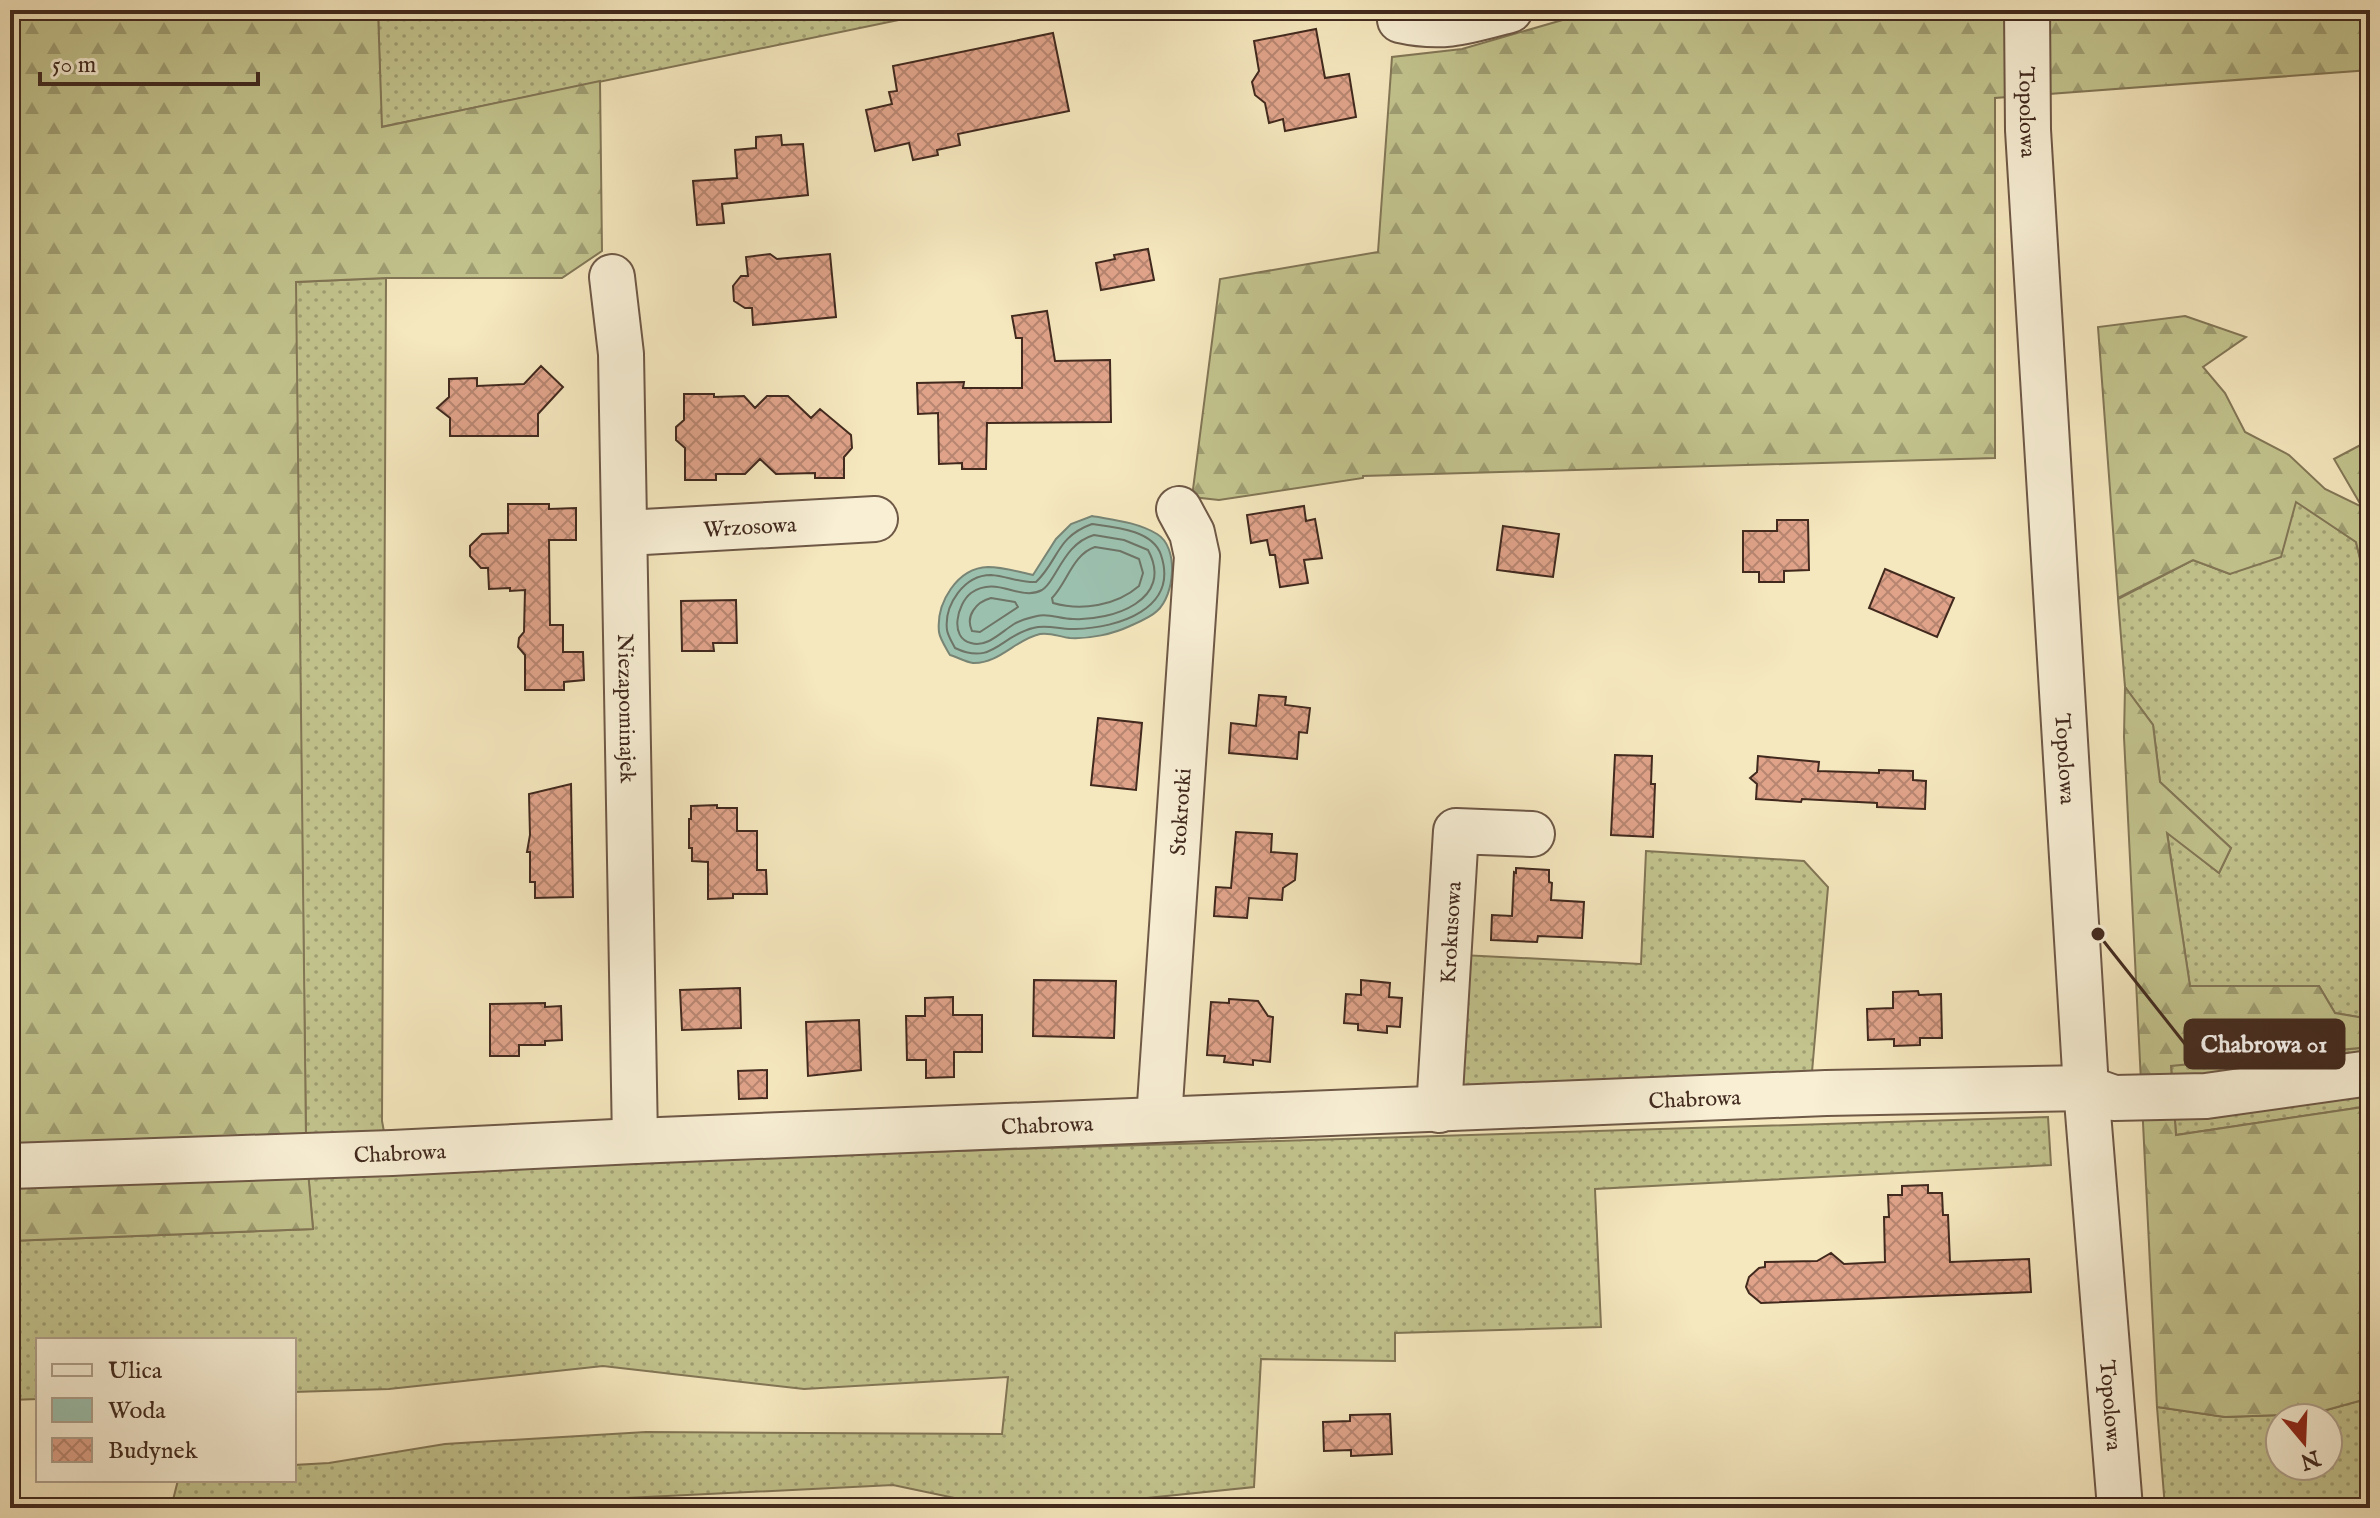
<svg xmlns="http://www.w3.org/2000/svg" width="2380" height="1518" font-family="'IM FELL English',serif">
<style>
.grass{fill:url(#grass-dots);stroke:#827656;stroke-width:2;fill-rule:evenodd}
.forest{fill:url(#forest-firs);stroke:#827656;stroke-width:2}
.water{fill:#9cc0ae;stroke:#788474;stroke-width:2}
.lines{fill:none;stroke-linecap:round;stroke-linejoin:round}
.shore{stroke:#6e7466;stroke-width:2}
.building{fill:url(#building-cross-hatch);stroke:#41291e;stroke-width:2}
.minor-casing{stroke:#6e5846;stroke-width:48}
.minor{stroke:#f8efd5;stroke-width:44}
.labels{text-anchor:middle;stroke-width:7;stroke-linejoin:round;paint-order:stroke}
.street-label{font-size:22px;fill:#41291e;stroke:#f8efd5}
.leader{fill:none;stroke:#41291e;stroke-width:3}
.callout-dot{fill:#41291e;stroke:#f8efd5;stroke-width:3}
.callout{fill:#41291e;stroke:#41291e;stroke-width:3}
.callout-label{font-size:24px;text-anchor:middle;font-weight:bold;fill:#fff}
</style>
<defs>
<pattern id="grass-dots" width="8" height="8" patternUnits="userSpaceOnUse" patternTransform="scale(2)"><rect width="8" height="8" fill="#c2c38d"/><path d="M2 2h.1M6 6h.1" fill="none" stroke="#9f9e73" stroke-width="1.8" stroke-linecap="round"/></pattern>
<pattern id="forest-firs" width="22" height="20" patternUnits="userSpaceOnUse" patternTransform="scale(2)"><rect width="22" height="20" fill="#c2c38d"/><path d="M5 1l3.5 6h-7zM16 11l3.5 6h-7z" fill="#9f9e73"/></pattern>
<pattern id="building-cross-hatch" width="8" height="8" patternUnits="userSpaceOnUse" patternTransform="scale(2)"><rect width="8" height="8" fill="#e0a38a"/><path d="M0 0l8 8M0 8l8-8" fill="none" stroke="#b78570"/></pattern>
</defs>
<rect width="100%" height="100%" fill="#f5e7be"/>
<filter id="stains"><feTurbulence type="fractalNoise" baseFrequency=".0025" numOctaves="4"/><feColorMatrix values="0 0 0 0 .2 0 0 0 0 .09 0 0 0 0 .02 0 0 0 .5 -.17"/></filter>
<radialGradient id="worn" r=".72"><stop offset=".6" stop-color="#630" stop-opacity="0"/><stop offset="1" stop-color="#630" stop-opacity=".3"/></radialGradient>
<path class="grass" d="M 378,10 L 947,10 L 381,127 Z
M 386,278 L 382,1121 L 385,1137 L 306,1141 L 295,282 Z
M 2296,501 L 2356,542 L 2370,599 L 2370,1019 L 2335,1013 L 2319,986 L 2190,987 L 2167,832 L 2219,873 L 2231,848 L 2160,782 L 2153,725 L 2125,687 L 2118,599 L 2193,560 L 2230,574 Z
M 1646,851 L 1804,861 L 1828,887 L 1812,1072 L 1453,1087 L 1462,955 L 1641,964 Z
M 2370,1047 L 2370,1106 L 2176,1135 L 2171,1065 Z
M 2048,1117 L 2051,1165 L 1595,1189 L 1601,1327 L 1395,1333 L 1395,1361 L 1261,1359 L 1254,1487 L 1049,1508 L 1002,1508 L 893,1485 L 421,1508 L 171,1508 L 178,1480 L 294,1480 L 294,1465 L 329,1463 L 445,1444 L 646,1432 L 1002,1434 L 1008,1377 L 804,1389 L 603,1366 L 389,1389 L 294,1392 L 294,1340 L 38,1340 L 38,1399 L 10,1400 L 10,1241 L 313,1229 L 308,1171 Z
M 2370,1398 L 2370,1508 L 2165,1508 L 2157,1407 L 2225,1417 L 2312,1414 ZM 2280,1418 L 2328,1418 L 2328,1466 L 2280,1466 Z"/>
<path class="forest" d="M 10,10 L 378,10 L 382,127 L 600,81 L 602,251 L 562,278 L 386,278 L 296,282 L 306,1141 L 10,1154 Z
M 1597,10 L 2370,10 L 2370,70 L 1995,98 L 1995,458 L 1363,476 L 1363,478 L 1219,500 L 1192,497 L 1220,279 L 1378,252 L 1392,57 L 1462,49 Z
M 2185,316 L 2246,337 L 2203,367 L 2225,393 L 2245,432 L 2289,455 L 2325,489 L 2362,507 L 2334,459 L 2370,440 L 2370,599 L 2356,542 L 2296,502 L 2281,557 L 2230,574 L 2193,560 L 2118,598 L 2098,327 Z
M 2125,687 L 2153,725 L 2160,782 L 2231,848 L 2219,873 L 2167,833 L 2190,986 L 2319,986 L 2335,1013 L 2370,1019 L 2370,1047 L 2171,1066 L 2176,1135 L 2370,1106 L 2370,1398 L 2312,1414 L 2225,1417 L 2157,1407 L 2124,737 Z
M 308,1171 L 313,1229 L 10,1241 L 10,1179 Z"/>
<path class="water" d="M 1092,516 C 1114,520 1137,522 1157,534 C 1179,547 1175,595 1157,611 C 1151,617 1139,622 1130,626 C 1113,634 1090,639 1070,638 C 1060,637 1050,632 1040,634 C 1016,639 999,664 973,663 C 966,662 957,657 950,655 C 946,648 940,639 939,632 C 936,603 957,568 988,567 C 1003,567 1019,572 1033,575 L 1056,539 L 1071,524 Z"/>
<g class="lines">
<path class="shore" d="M 1092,524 C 1114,527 1153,530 1161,555 C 1179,609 1118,628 1075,629 C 1060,630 1048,624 1033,628 C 1000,636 993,666 955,648 C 952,642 948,636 947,630 C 944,605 964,575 991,575 C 1006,576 1021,583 1036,582 C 1059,560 1056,537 1092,524 Z
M 1094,535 L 1124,540 L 1148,550 C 1175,600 1112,621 1073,619 C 1060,619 1049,613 1037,616 C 1029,618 1020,620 1014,624 C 1001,632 987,648 971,643 C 949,638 957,604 971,593 C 997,575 1020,602 1042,590 C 1047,587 1050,582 1053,577 C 1064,559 1073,541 1094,535 Z
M 1095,547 L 1120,551 L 1139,559 L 1143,573 L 1139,586 C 1116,606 1081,611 1053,603 L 1052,598 C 1067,583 1073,554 1095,547 Z
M 991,598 L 1015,602 L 1018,607 L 980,632 L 972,631 C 965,616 976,602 991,598 Z"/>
</g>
<path class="building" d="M 1316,29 L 1325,78 L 1349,74 L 1356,117 L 1285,131 L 1283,119 L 1269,123 L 1265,103 L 1255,95 L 1252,82 L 1259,71 L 1254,41 Z
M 1053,33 L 1069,111 L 958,134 L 960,145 L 937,150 L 938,155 L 913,160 L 909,143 L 875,151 L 866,110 L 892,104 L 889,92 L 897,91 L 893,66 Z
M 781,135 L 782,145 L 803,144 L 808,195 L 722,204 L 724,223 L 697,225 L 693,181 L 737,178 L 735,150 L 756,148 L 756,137 Z
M 1148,249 L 1154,280 L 1101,290 L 1096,263 L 1115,259 L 1114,255 Z
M 770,254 L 777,259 L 830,254 L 836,317 L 753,325 L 752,308 L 745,308 L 734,301 L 733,286 L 741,276 L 748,276 L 746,257 Z
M 1047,311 L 1055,361 L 1110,360 L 1111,422 L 987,423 L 986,469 L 962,469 L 962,463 L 939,464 L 938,413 L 918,414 L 917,383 L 964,382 L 963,388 L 1022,388 L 1022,338 L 1016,338 L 1012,316 Z
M 541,366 L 563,387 L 538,414 L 538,436 L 450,436 L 450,418 L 437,408 L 449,397 L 449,379 L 477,378 L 477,386 L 524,384 Z
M 684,394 L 714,394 L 714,397 L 744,396 L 755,408 L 767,396 L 788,396 L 811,418 L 820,409 L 851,435 L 852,448 L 844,457 L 844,478 L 815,478 L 815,473 L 776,474 L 760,459 L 745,474 L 716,474 L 716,480 L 685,480 L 685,448 L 676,440 L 676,427 L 684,420 Z
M 508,504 L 549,504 L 549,509 L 576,508 L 576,540 L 549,540 L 550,625 L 563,625 L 563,652 L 583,652 L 584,680 L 564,682 L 564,690 L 525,690 L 525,655 L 518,647 L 519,638 L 524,632 L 525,590 L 510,591 L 510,588 L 489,589 L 488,568 L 481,568 L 470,556 L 470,546 L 482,534 L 508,533 Z
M 1304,506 L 1306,521 L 1315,519 L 1322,558 L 1304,560 L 1308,583 L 1280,587 L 1275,555 L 1270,555 L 1267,540 L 1251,543 L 1247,515 Z
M 1777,520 L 1808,520 L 1809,570 L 1784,571 L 1784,582 L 1759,582 L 1759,572 L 1743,572 L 1743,531 L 1777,531 Z
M 1503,526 L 1559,534 L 1553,577 L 1497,570 Z
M 1885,569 L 1954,598 L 1937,637 L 1869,608 Z
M 736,600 L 737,643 L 713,643 L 714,651 L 682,651 L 681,601 Z
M 1259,695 L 1286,697 L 1285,705 L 1310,708 L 1307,733 L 1299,732 L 1297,759 L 1229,753 L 1231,723 L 1256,726 Z
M 1098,718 L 1142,723 L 1136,790 L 1091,785 Z
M 1615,755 L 1652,756 L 1651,784 L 1655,784 L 1653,837 L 1611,835 Z
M 1758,756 L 1819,762 L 1818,771 L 1879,773 L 1879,770 L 1913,771 L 1913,780 L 1926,781 L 1925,809 L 1877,807 L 1877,803 L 1802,799 L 1801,802 L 1756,799 L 1757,784 L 1750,778 L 1757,772 Z
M 571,784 L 573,897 L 535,898 L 535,882 L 530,882 L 530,852 L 527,852 L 530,835 L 529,794 Z
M 717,805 L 717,808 L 737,808 L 737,831 L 757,831 L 757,870 L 766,870 L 767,894 L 733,894 L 733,898 L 708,899 L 708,862 L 692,861 L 692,848 L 689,848 L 689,819 L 691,819 L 691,806 Z
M 1236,832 L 1272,834 L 1271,852 L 1297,854 L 1295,880 L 1283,888 L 1282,900 L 1249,898 L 1247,918 L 1214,916 L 1216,887 L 1231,888 Z
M 1516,868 L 1549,870 L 1549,882 L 1552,883 L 1551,900 L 1584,902 L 1582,938 L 1538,936 L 1537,942 L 1491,940 L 1492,915 L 1512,916 L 1514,872 L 1516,873 Z
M 1034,980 L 1116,981 L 1114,1038 L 1033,1036 Z
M 1361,980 L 1390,983 L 1389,997 L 1402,998 L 1400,1027 L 1387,1026 L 1387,1033 L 1358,1030 L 1358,1024 L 1344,1023 L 1346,994 L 1361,995 Z
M 740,988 L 741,1028 L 682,1030 L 680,990 Z
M 1918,991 L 1919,995 L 1941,994 L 1942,1038 L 1920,1038 L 1920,1045 L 1894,1046 L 1894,1039 L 1868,1040 L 1867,1009 L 1893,1008 L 1893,992 Z
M 953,997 L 953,1015 L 982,1015 L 982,1052 L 954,1052 L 954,1077 L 926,1078 L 926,1060 L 907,1060 L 906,1016 L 925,1016 L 925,998 Z
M 1229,999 L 1258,1001 L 1268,1016 L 1273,1017 L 1270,1062 L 1253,1060 L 1253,1065 L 1224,1062 L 1225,1056 L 1207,1055 L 1211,1002 L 1229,1003 Z
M 545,1003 L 545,1007 L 561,1006 L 562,1040 L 545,1041 L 545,1045 L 519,1045 L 519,1056 L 490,1056 L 490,1004 Z
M 859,1020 L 861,1070 L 808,1076 L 806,1022 Z
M 767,1070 L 767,1098 L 739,1099 L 738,1071 Z
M 1928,1185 L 1928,1193 L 1942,1193 L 1943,1215 L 1948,1215 L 1950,1262 L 2029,1259 L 2031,1292 L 1761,1303 L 1749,1293 L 1746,1287 L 1749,1277 L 1759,1268 L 1765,1267 L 1765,1262 L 1817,1261 L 1831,1253 L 1844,1264 L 1885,1262 L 1884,1217 L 1889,1217 L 1888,1195 L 1902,1195 L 1902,1186 Z
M 1390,1414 L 1392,1454 L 1351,1456 L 1351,1450 L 1324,1451 L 1323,1422 L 1350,1421 L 1350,1415 Z"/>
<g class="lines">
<defs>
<g id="minor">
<path id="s1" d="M 2027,10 L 2028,130 L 2086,1088 L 2120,1508"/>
<path d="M 1400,20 C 1444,30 1468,21 1510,10"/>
<path id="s2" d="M 612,277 L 621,354 L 635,1141"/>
<path id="s3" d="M 626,533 L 875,519"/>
<path id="s4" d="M 1439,1110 L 1456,831 L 1532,834"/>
<path id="s5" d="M 1159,1119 L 1197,556 L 1192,533 L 1179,509"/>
<path id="s6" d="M 10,1166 L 392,1153 L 635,1141 L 1826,1093 L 2086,1088 L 2114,1098 L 2206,1096 L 2370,1073"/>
</g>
</defs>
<use href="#minor" class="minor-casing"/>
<use href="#minor" class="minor"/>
</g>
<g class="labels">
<g class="street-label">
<text dy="8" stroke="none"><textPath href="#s1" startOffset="102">Topolowa</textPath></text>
<text dy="8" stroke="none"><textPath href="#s3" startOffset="124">Wrzosowa</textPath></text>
<text dy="8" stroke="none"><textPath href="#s2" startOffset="432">Niezapominajek</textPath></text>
<text dy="8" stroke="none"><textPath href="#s1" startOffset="750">Topolowa</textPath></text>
<text dy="8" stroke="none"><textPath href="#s5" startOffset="308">Stokrotki</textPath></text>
<text dy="8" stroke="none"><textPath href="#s4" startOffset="178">Krokusowa</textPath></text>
<text dy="8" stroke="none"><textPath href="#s6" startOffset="1686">Chabrowa</textPath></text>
<text dy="8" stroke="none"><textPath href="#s6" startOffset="1038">Chabrowa</textPath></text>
<text dy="8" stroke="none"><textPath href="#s6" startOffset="390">Chabrowa</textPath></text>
<text dy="8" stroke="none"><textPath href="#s1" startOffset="1398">Topolowa</textPath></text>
</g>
</g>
<path class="leader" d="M2098 934L2185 1044"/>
<circle class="callout-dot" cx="2098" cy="934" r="8"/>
<rect class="callout" x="2185" y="1020" width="159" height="48" rx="8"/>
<g class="callout-label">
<text x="2264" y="1052">Chabrowa 01</text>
</g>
<rect width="2380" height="1518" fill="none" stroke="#f5e7be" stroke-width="40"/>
<rect x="12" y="12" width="2356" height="1494" fill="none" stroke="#41291e" stroke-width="4"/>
<rect x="20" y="20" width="2340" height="1478" fill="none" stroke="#41291e" stroke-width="2"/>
<rect x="36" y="1338" width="260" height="144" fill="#f8efd5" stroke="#afa08c" stroke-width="2"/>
<rect x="52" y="1364" width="40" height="12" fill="#f8efd5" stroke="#afa08c" stroke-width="2"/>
<text x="108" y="1378" font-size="24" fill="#41291e">Ulica</text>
<rect x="52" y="1398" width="40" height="24" fill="#9cc0ae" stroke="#afa08c" stroke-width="2"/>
<text x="108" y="1418" font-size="24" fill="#41291e">Woda</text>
<rect x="52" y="1438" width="40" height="24" fill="url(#building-cross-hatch)" stroke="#afa08c" stroke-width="2"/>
<text x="108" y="1458" font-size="24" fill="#41291e">Budynek</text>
<g transform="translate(2304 1442) rotate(161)"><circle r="38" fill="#f8efd5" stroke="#afa08c" stroke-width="2"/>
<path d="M0-6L14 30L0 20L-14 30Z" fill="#8f2418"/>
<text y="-12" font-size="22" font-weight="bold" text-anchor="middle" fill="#41291e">N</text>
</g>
<path d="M40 72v12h218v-12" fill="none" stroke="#41291e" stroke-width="4"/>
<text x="52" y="72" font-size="24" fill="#41291e" stroke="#f8efd5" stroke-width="6" paint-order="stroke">50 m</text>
<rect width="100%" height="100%" filter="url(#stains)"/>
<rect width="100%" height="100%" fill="url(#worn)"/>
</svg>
